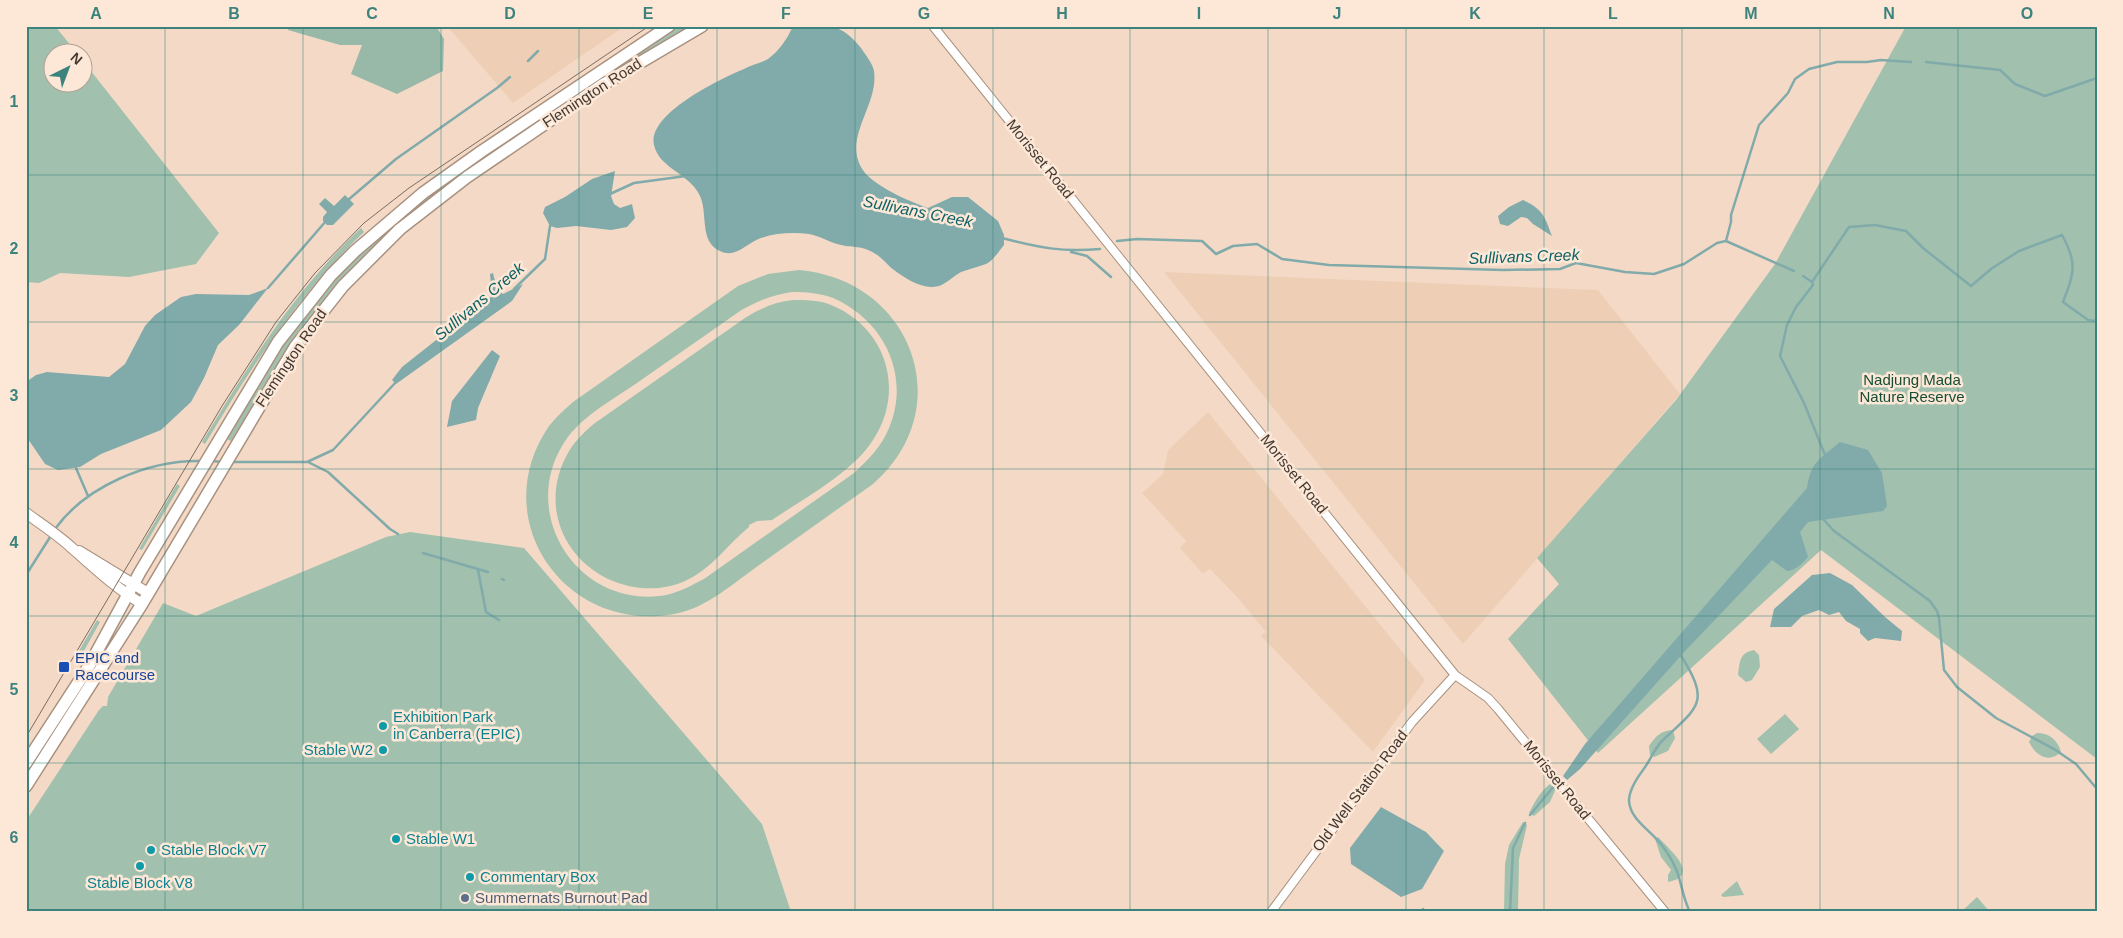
<svg xmlns="http://www.w3.org/2000/svg" width="2123" height="938" font-family="Arial,sans-serif">
<style>
.built{fill:#eecfb6}
.green{fill:#a1c0ae;fill-rule:evenodd}
.forest{fill:#98b9a7}
.water{fill:#81aaaa}
.lines{fill:none;stroke-linecap:round;stroke-linejoin:round}
.stream{stroke:#81aaaa;stroke-width:2.5}
.minor-casing{stroke:#a9917f;stroke-width:10}
.tertiary-casing{stroke:#a9917f;stroke-width:12}
.secondary-casing{stroke:#a9917f;stroke-width:14}
.minor{stroke:#fff;stroke-width:8}
.tertiary{stroke:#fff;stroke-width:10}
.secondary{stroke:#fff;stroke-width:11}
.tram{stroke:#7b6c60;stroke-width:1}
.grid{fill:none;stroke:#3c837d;stroke-width:1;stroke-opacity:0.55}
.transit-dot{fill:#1a4fb4;stroke:#fde8d8;stroke-width:2}
.culture-dot{fill:#0f9aa8;stroke:#fde8d8;stroke-width:2}
.service-dot{fill:#5c6f8a;stroke:#fde8d8;stroke-width:2}
.labels{text-anchor:middle;stroke-width:5;stroke-linejoin:round;paint-order:stroke}
.street-label{font-size:15px;fill:#423830;stroke:#fde8d8}
.park-label{font-size:15px;fill:#154e35;stroke:#fde8d8}
.transit-label{font-size:15px;fill:#164399;stroke:#fde8d8;text-anchor:start}
.culture-label{font-size:15px;fill:#0d838f;stroke:#fde8d8;text-anchor:start}
.service-label{font-size:15px;fill:#4e5e75;stroke:#fde8d8;text-anchor:start}
.water-label{font-size:16px;font-style:italic;fill:#0d6265;stroke:#fde8d8}
.neatline{fill:none;stroke:#3c837d;stroke-width:2}
.grid-label{font-size:16px;text-anchor:middle;font-weight:bold;fill:#3c837d}
</style>
<rect width="100%" height="100%" fill="#f4dac6"/>
<path class="built" d="M 447,26 L 625,26 L 513,103 Z
M 1164,272 L 1598,290 L 1680,394 L 1463,644 Z
M 1208,412 L 1425,680 L 1373,752 L 1261,636 L 1266,632 L 1238,598 L 1210,569 L 1203,574 L 1180,548 L 1186,541 L 1142,493 L 1163,474 L 1168,450 Z"/>
<path class="green" d="M 26,26 L 55,26 L 76,52 L 52,52 L 52,82 L 82,82 L 83,61 L 219,233 L 196,264 L 129,277 L 60,273 L 39,283 L 26,282 Z
M 678,26 L 693,26 C 631,61 573,99 514,139 C 451,182 390,224 339,282 C 297,331 265,386 231,441 L 225,438 L 285,341 L 332,282 L 362,251 L 406,212 L 444,183 Z
M 1906,26 L 2097,26 L 2097,759 L 1821,550 L 1598,753 L 1508,639 L 1559,584 L 1537,558 L 1676,400 L 1775,264 Z
M 361,228 L 364,232 C 299,294 251,367 205,444 L 202,442 C 250,363 293,292 361,228 Z
M 799,270 C 912,280 960,408 873,484 C 836,510 799,537 762,563 C 736,581 706,609 674,614 C 565,634 485,519 549,426 C 556,417 565,409 573,402 L 738,286 L 768,274 ZM 792,292 C 806,292 820,293 833,298 C 884,320 911,376 889,428 C 882,446 868,460 854,473 L 704,579 C 692,585 680,592 666,595 C 582,610 519,519 562,446 C 578,418 611,401 637,383 C 671,359 706,335 740,311 C 757,301 772,295 792,292 Z
M 793,300 C 806,300 819,300 831,305 C 886,327 906,390 873,440 C 853,472 803,499 772,520 L 757,521 L 749,525 L 749,527 C 727,545 712,569 685,581 C 661,592 632,590 608,579 C 558,554 541,499 569,451 C 576,440 585,431 595,423 L 745,318 C 761,308 775,302 793,300 Z
M 177,484 L 180,486 L 142,550 L 139,549 Z
M 410,532 L 524,548 L 762,824 L 791,912 L 26,912 L 26,821 L 99,710 L 103,706 L 107,706 L 108,697 L 163,603 L 196,616 L 386,537 Z
M 97,620 L 100,622 L 80,658 L 76,656 Z
M 1754,650 L 1759,655 L 1760,667 L 1752,680 L 1746,682 L 1738,675 C 1740,662 1739,653 1754,650 Z
M 1785,714 L 1799,729 L 1771,754 L 1757,739 Z
M 1673,730 L 1675,738 L 1668,751 L 1654,757 L 1650,755 L 1649,746 C 1656,736 1660,731 1673,730 Z
M 2037,733 C 2049,733 2058,740 2061,752 C 2049,764 2035,755 2029,742 L 2032,736 Z
M 1552,783 L 1557,786 L 1550,802 L 1534,816 L 1529,813 C 1535,802 1541,789 1552,783 Z
M 1523,822 L 1527,825 L 1519,859 L 1518,912 L 1504,912 L 1505,864 L 1509,845 Z
M 1658,837 C 1669,849 1702,876 1668,882 L 1668,875 L 1671,870 L 1661,857 L 1655,839 Z
M 1737,881 L 1744,895 L 1723,897 L 1721,895 Z
M 1977,897 L 1990,912 L 1961,912 Z"/>
<path class="forest" d="M 289,26 L 436,26 L 444,39 L 443,71 L 397,94 L 351,74 L 362,45 L 340,45 L 288,30 Z"/>
<path class="water" d="M 793,26 C 825,26 839,20 861,48 C 865,54 873,64 874,71 C 879,104 844,136 861,167 C 870,185 911,202 928,208 L 952,197 L 968,197 L 998,221 L 1004,235 L 1004,245 C 999,251 993,261 986,264 C 978,267 969,269 961,272 C 952,277 943,288 931,287 C 919,287 903,277 894,270 C 887,265 882,257 874,253 C 860,245 855,248 841,245 C 831,243 820,236 809,234 C 794,232 775,233 761,238 C 747,243 735,259 720,251 C 698,241 709,212 699,194 C 688,173 659,168 654,145 C 647,114 720,79 744,69 C 751,65 761,63 768,59 C 780,50 787,39 793,26 Z
M 615,171 L 611,196 L 614,204 L 620,208 L 632,204 L 635,218 L 627,227 L 611,230 L 576,226 L 557,228 L 550,226 L 543,213 L 545,207 L 565,197 L 592,179 Z
M 345,195 L 354,204 L 333,225 L 327,225 L 323,221 L 323,217 L 327,212 L 319,204 L 325,198 L 334,206 Z
M 1523,200 C 1543,209 1545,217 1552,236 L 1533,224 L 1527,218 L 1521,217 L 1508,226 L 1500,224 L 1498,216 L 1509,207 Z
M 493,273 L 497,289 L 503,294 L 523,284 L 512,301 L 396,384 L 392,380 L 402,367 L 492,296 L 490,274 Z
M 268,288 L 239,325 L 218,345 L 204,378 L 191,402 L 161,430 L 101,454 L 80,467 L 58,470 L 45,464 L 26,436 L 26,382 L 36,375 L 47,372 L 109,377 L 125,364 L 145,326 L 155,315 L 181,297 L 196,294 L 249,295 Z
M 492,350 L 500,356 L 478,408 L 476,420 L 447,427 L 452,401 Z
M 1840,442 L 1868,450 L 1882,473 L 1887,506 L 1883,511 L 1808,522 L 1800,532 L 1808,557 C 1802,564 1796,570 1787,571 L 1772,560 L 1686,650 L 1580,769 L 1567,780 L 1563,776 L 1585,744 L 1807,488 C 1811,461 1820,459 1840,442 Z
M 1830,573 L 1852,585 L 1885,617 L 1902,631 L 1901,641 L 1875,638 L 1868,641 L 1860,633 L 1860,629 L 1846,621 L 1839,612 L 1829,615 L 1819,610 L 1802,616 L 1791,627 L 1770,627 L 1774,609 L 1812,575 Z
M 1381,807 L 1426,832 L 1444,851 L 1422,889 L 1401,897 L 1351,864 L 1350,848 Z"/>
<g class="lines">
<path class="stream" d="M 528,61 L 538,51
M 1926,62 L 2000,70 L 2015,84 L 2045,96 L 2097,78
M 610,194 L 634,183 L 686,176
M 348,200 L 396,159 L 497,88 L 510,77
M 1002,238 C 1040,248 1061,252 1100,249
M 1117,241 L 1137,239 L 1202,241 L 1216,254 L 1233,246 L 1257,244 L 1282,259 L 1329,265 L 1503,270 L 1560,269 L 1576,263 L 1625,272 L 1654,274 L 1684,264 L 1717,243 L 1726,241 L 1731,222 L 1731,215 L 1759,125 L 1788,93 L 1795,79 L 1809,69 L 1837,62 L 1867,62 L 1881,60 L 1911,62
M 1726,241 L 1794,271
M 1071,252 L 1087,256 L 1111,277
M 1803,276 L 1812,282 L 1813,285 L 1796,307 L 1787,325 L 1780,356 L 1804,403 L 1825,455
M 1812,282 L 1849,227 L 1875,225 L 1906,231 L 1923,248 L 1971,286 L 1991,269 L 2019,251 L 2062,235 C 2078,264 2074,273 2063,302 L 2088,320 L 2097,321
M 268,288 L 326,221
M 514,289 L 545,259 L 550,226 L 552,223
M 211,461 L 223,462
M 231,462 L 307,462 L 333,450 L 396,382
M 308,462 L 328,472 L 390,529 L 398,534
M 76,468 L 88,496
M 1823,519 L 1834,531 L 1930,601 L 1937,611 L 1939,618 L 1944,670 L 1957,687 L 1996,718 L 2054,749 L 2076,764 L 2097,789
M 55,529 C 86,486 148,460 201,461
M 423,553 L 488,572
M 478,570 L 486,612 L 499,620
M 26,575 L 52,534
M 502,579 L 504,580
M 1680,654 C 1711,703 1699,706 1662,741 C 1654,749 1650,761 1643,770 C 1637,778 1629,790 1629,801 C 1630,819 1650,830 1660,843 C 1666,850 1672,860 1676,869 C 1682,883 1682,896 1690,912
M 1530,815 L 1554,786
M 1423,909 L 1425,912
M 1510,912 L 1513,848 L 1525,823"/>
<defs>
<path id="minor" d="M 933,26 L 1455,675 L 1488,698 L 1498,709 L 1665,912
M 1271,912 L 1412,722 L 1455,675"/>
<path id="tertiary" d="M 26,513 C 41,524 58,535 72,548 C 95,568 116,588 142,604
M 79,551 L 148,593"/>
<path id="secondary" d="M 26,763 L 89,666 L 140,572 L 278,342 L 331,275 L 355,251 L 423,193 L 482,151 L 669,26
M 26,786 L 142,604 L 295,347 L 343,286 L 400,229 L 467,177 L 602,85 L 702,26"/>
</defs>
<use href="#minor" class="minor-casing"/>
<use href="#tertiary" class="tertiary-casing"/>
<use href="#secondary" class="secondary-casing"/>
<use href="#minor" class="minor"/>
<use href="#tertiary" class="tertiary"/>
<use href="#secondary" class="secondary"/>
<path class="tram" d="M 26,737 L 222,406 L 276,322 L 315,273 L 364,223 L 409,188 L 649,26"/>
</g>
<path class="grid" d="M 165,26 L 165,912M 303,26 L 303,912M 441,26 L 441,912M 579,26 L 579,912M 717,26 L 717,912M 855,26 L 855,912M 993,26 L 993,912M 1130,26 L 1130,912M 1268,26 L 1268,912M 1406,26 L 1406,912M 1544,26 L 1544,912M 1682,26 L 1682,912M 1820,26 L 1820,912M 1958,26 L 1958,912M 26,175 L 2097,175M 26,322 L 2097,322M 26,469 L 2097,469M 26,616 L 2097,616M 26,763 L 2097,763"/>
<rect class="transit-dot" x="58" y="661" width="12" height="12" rx="2.5"/>
<g class="culture-dot">
<circle cx="383" cy="726" r="5"/>
<circle cx="383" cy="750" r="5"/>
<circle cx="396" cy="839" r="5"/>
<circle cx="151" cy="850" r="5"/>
<circle cx="140" cy="866" r="5"/>
<circle cx="470" cy="877" r="5"/>
</g>
<circle class="service-dot" cx="465" cy="898" r="5"/>
<g class="labels">
<g class="street-label">
<text transform="translate(592 93) rotate(-33)" y="5">Flemington Road</text>
<text transform="translate(1040 159) rotate(51)" y="5">Morisset Road</text>
<text transform="translate(291 358) rotate(-56)" y="5">Flemington Road</text>
<text transform="translate(1294 474) rotate(51)" y="5">Morisset Road</text>
<text transform="translate(1557 780) rotate(51)" y="5">Morisset Road</text>
<text transform="translate(1360 791) rotate(-53)" y="5">Old Well Station Road</text>
</g>
<g class="park-label">
<text x="1912" y="385">Nadjung Mada<tspan x="1912" dy="17">Nature Reserve</tspan></text>
</g>
<g class="transit-label">
<text x="75" y="663">EPIC and<tspan x="75" dy="17">Racecourse</tspan></text>
</g>
<g class="culture-label">
<text x="393" y="722">Exhibition Park<tspan x="393" dy="17">in Canberra (EPIC)</tspan></text>
<text x="373" y="755" text-anchor="end">Stable W2</text>
<text x="406" y="844">Stable W1</text>
<text x="161" y="855">Stable Block V7</text>
<text x="480" y="882">Commentary Box</text>
<text x="140" y="888" text-anchor="middle">Stable Block V8</text>
</g>
<g class="service-label">
<text x="475" y="903">Summernats Burnout Pad</text>
</g>
<g class="water-label">
<text transform="translate(918 211) rotate(11)" y="6">Sullivans Creek</text>
<text transform="translate(1524 256) rotate(-2)" y="6">Sullivans Creek</text>
<text transform="translate(479 301) rotate(-40)" y="6">Sullivans Creek</text>
</g>
</g>
<rect width="2123" height="938" fill="none" stroke="#fde8d8" stroke-width="55"/>
<g transform="translate(68 68) rotate(42)"><circle r="24" fill="#fde8d8" stroke="#b2a295"/>
<path d="M0-4L9 19L0 12L-9 19Z" fill="#3c837d"/>
<text y="-8" font-size="14" font-weight="bold" text-anchor="middle" fill="#423830">N</text>
</g>
<rect x="28" y="28" width="2068" height="882" class="neatline"/>
<g class="grid-label">
<text x="96" y="19">A</text>
<text x="234" y="19">B</text>
<text x="372" y="19">C</text>
<text x="510" y="19">D</text>
<text x="648" y="19">E</text>
<text x="786" y="19">F</text>
<text x="924" y="19">G</text>
<text x="1062" y="19">H</text>
<text x="1199" y="19">I</text>
<text x="1337" y="19">J</text>
<text x="1475" y="19">K</text>
<text x="1613" y="19">L</text>
<text x="1751" y="19">M</text>
<text x="1889" y="19">N</text>
<text x="2027" y="19">O</text>
<text x="14" y="107">1</text>
<text x="14" y="254">2</text>
<text x="14" y="401">3</text>
<text x="14" y="548">4</text>
<text x="14" y="695">5</text>
<text x="14" y="843">6</text>
</g>
</svg>
